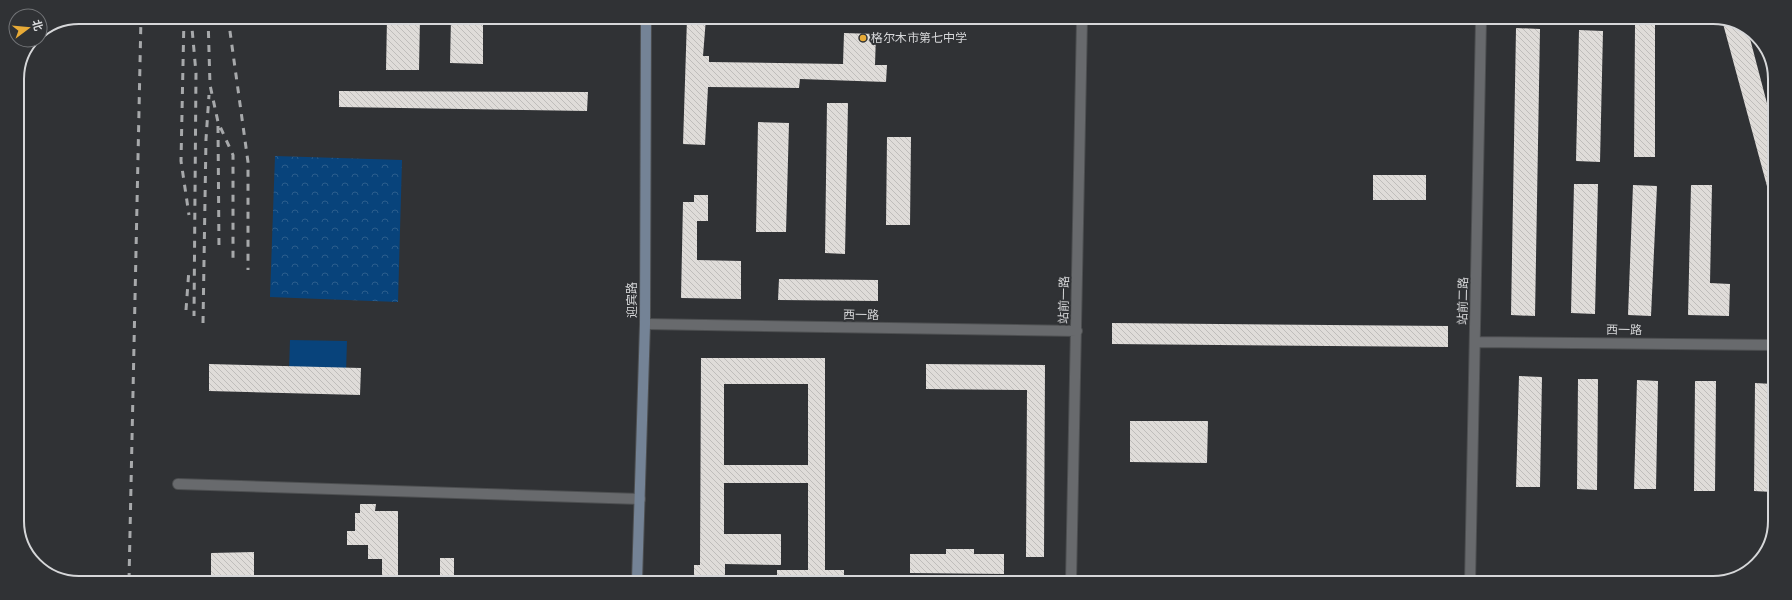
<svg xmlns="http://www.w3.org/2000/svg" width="1792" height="600" font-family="Jost,'Noto Sans SC',sans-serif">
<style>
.green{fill:#08437b}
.park{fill:url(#park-crowns)}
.building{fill:url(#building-back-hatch);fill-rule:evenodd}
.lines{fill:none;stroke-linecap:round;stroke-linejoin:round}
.minor-casing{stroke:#4d4f51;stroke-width:12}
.secondary-casing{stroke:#4d4f51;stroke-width:12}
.minor{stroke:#686a6d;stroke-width:10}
.secondary{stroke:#748396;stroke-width:10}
.rail{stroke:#a7a9ab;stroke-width:3;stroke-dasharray:7 7;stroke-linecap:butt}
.poi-dot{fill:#e8ab37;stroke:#303235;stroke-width:1.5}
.labels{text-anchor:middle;stroke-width:4;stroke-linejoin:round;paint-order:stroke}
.poi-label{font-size:12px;fill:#d6d7d9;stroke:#303235;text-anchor:start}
.street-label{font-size:12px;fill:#d6d7d9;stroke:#303235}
.rim{fill:none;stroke:#d6d7d9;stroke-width:2}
</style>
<defs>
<pattern id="park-crowns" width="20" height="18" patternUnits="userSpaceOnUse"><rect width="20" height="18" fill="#08437b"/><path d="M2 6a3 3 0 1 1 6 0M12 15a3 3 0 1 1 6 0" fill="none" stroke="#2b5d8d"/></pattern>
<pattern id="building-back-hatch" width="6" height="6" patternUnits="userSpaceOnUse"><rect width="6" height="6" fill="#dfdcd9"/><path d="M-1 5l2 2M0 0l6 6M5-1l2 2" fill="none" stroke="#bfbdbb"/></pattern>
</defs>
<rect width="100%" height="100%" fill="#303235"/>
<path class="green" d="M 290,340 L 347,341 L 346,372 L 289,371 Z"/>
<path class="park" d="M 275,156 L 402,160 L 398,302 L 270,297 Z"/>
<path class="building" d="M 387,18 L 420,18 L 419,70 L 386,70 Z
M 451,18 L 483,18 L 483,64 L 450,63 Z
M 687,18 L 706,18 L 703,56 L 709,56 L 709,62 L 843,64 L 844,33 L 876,34 L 875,65 L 887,65 L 886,82 L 800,79 L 799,88 L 708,87 L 705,145 L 683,144 Z
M 1722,20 L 1733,20 L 1748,31 L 1774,130 L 1774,200 L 1771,201 Z
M 1635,25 L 1655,25 L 1655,157 L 1634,157 Z
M 1516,28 L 1540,29 L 1535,316 L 1511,315 Z
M 1579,30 L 1603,31 L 1600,162 L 1576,161 Z
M 339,91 L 588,92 L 587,111 L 339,107 Z
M 827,103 L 848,103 L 845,254 L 825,253 Z
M 758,122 L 789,123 L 786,232 L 756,232 Z
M 887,137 L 911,137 L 910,225 L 886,225 Z
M 1373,175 L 1426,175 L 1426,200 L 1373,200 Z
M 1574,184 L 1598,184 L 1595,314 L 1571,313 Z
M 1633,185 L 1657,186 L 1651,316 L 1628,315 Z
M 1691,185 L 1712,185 L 1710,283 L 1730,284 L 1729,316 L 1688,315 Z
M 694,195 L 708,195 L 708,221 L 697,221 L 697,260 L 741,261 L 741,299 L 681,298 L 683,202 L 694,202 Z
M 779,279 L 878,280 L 878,301 L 778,300 Z
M 1112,323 L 1448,326 L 1448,347 L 1112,344 Z
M 701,358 L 825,358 L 825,570 L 844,570 L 844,581 L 777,581 L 777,570 L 808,570 L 808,483 L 724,483 L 724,534 L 781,534 L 781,565 L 725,564 L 725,581 L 694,581 L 694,565 L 700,565 ZM 724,384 L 808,384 L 808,465 L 724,465 Z
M 209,364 L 361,368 L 360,395 L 209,391 Z
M 926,364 L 1045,365 L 1044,557 L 1026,557 L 1027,390 L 926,389 Z
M 1519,376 L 1542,377 L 1540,487 L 1516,487 Z
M 1578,379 L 1598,379 L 1597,490 L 1577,489 Z
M 1637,380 L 1658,381 L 1656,489 L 1634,489 Z
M 1695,381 L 1716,381 L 1715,491 L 1694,491 Z
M 1755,383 L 1773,384 L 1772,492 L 1754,491 Z
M 1130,421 L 1208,421 L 1207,463 L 1130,462 Z
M 360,504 L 376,504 L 375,511 L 398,511 L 398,580 L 382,580 L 382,559 L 368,559 L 368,545 L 347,545 L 347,531 L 355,531 L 355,513 L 360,513 Z
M 946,549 L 974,549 L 974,554 L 1004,554 L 1004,574 L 910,573 L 910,554 L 946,554 Z
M 254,552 L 254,580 L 211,580 L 211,553 Z
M 440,558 L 454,558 L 454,575 L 440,575 Z"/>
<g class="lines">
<defs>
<path id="minor" d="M 645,324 L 1077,331
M 1475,342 L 1773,345
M 178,484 L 640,499
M 1071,582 L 1082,19
M 1470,583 L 1481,20"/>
<path id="secondary" d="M 637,581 L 645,324 L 646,18"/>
</defs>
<use href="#minor" class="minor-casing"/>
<use href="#secondary" class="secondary-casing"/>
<use href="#minor" class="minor"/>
<use href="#secondary" class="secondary"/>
<path class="rail" d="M 184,17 L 181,161 L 189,215
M 191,17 L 196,73 L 194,316
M 208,17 L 210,85 L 218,122 L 233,155 L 233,260
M 228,17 L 248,162 L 248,270
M 218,126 L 219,249
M 186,310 L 189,269
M 203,323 L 206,139 L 209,95
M 129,580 L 141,17"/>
</g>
<circle class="poi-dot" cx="863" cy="38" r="4"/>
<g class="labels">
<g class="poi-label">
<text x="871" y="42">格尔木市第七中学</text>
</g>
<g class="street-label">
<text transform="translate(632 300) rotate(-90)" y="4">迎宾路</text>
<text transform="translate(1064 300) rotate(-89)" y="4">站前一路</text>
<text transform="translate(1463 301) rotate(-89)" y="4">站前二路</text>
<text transform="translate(861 315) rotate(1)" y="4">西一路</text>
<text transform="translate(1624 330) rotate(1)" y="4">西一路</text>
</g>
</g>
<path d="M0 0H1792V600H0ZM79 24H1713A55 55 0 0 1 1768 79V521A55 55 0 0 1 1713 576H79A55 55 0 0 1 24 521V79A55 55 0 0 1 79 24Z" fill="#303235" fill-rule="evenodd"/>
<path class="rim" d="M79 24H1713A55 55 0 0 1 1768 79V521A55 55 0 0 1 1713 576H79A55 55 0 0 1 24 521V79A55 55 0 0 1 79 24Z"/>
<g transform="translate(28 28) rotate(74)"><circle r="19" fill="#303235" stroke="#727477"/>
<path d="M0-3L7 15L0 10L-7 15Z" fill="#e8ab37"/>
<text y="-6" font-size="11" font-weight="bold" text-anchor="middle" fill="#d6d7d9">北</text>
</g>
</svg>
